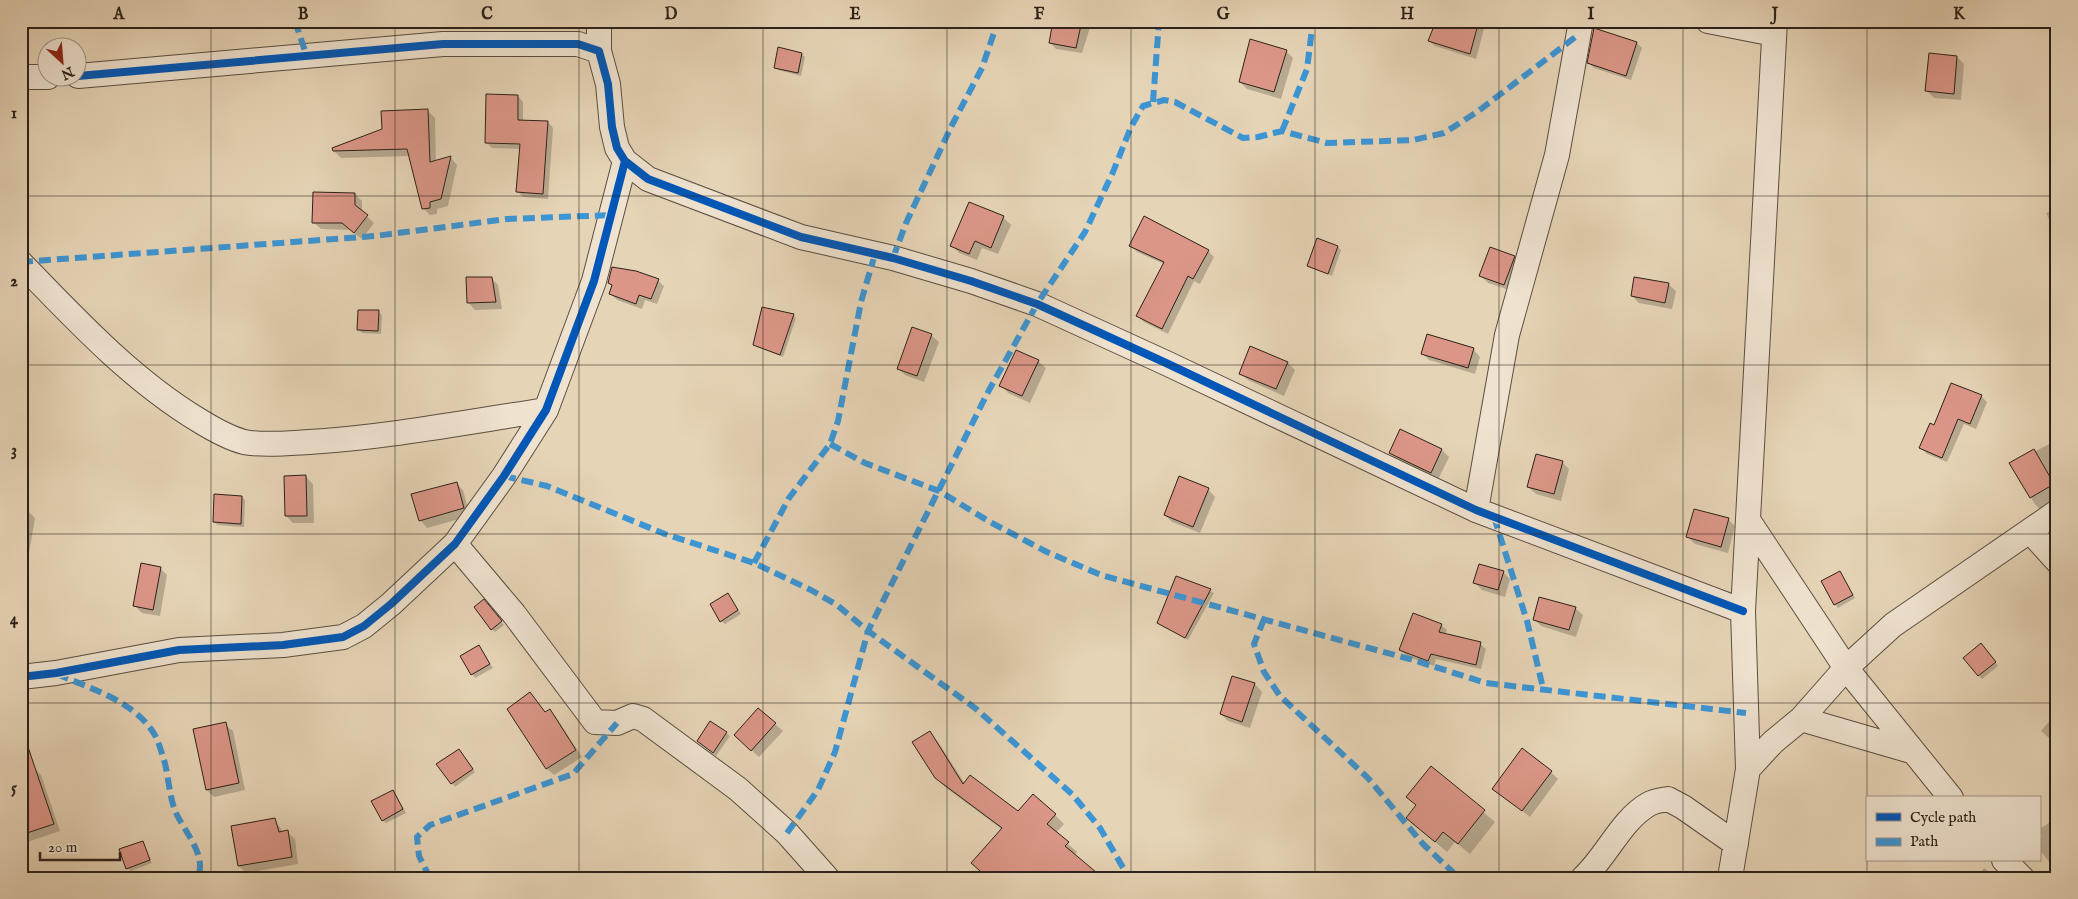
<svg xmlns="http://www.w3.org/2000/svg" width="2078" height="899" font-family="'IM FELL English',serif">
<style>
.shadow{fill:#0003}
.building{fill:#db9687;stroke:#2c2119}
.lines{fill:none;stroke-linecap:round;stroke-linejoin:round}
.street-casing{stroke:#5a4e40;stroke-width:26}
.street{stroke:#efe3d0;stroke-width:24}
.quiet{stroke:#3c95d4;stroke-width:6;stroke-dasharray:12 6;stroke-linecap:butt}
.cycleway-casing{stroke:#efe3d0;stroke-width:11}
.cycleway{stroke:#0057b8;stroke-width:8}
.grid{fill:none;stroke:#2c2119;stroke-width:1;stroke-opacity:0.55}
.neatline{fill:none;stroke:#2c2119;stroke-width:2}
.grid-label{font-size:16px;text-anchor:middle;font-weight:bold;fill:#2c2119}
</style>
<rect width="100%" height="100%" fill="#e6d4b6"/>
<filter id="stains"><feTurbulence type="fractalNoise" baseFrequency=".004" numOctaves="4"/><feColorMatrix values="0 0 0 0 .2 0 0 0 0 .09 0 0 0 0 .02 0 0 0 .5 -.17"/></filter>
<radialGradient id="worn" r=".72"><stop offset=".6" stop-color="#630" stop-opacity="0"/><stop offset="1" stop-color="#630" stop-opacity=".3"/></radialGradient>
<path class="shadow" d="M 1055,21 L 1092,21 L 1082,53 L 1056,49 L 1051,43 Z
M 1437,21 L 1481,21 L 1485,25 L 1476,59 L 1435,46 L 1429,41 Z
M 1637,43 L 1642,48 L 1631,80 L 1594,68 L 1589,63 Z
M 779,49 L 802,54 L 805,57 L 801,76 L 778,70 L 775,67 Z
M 1286,51 L 1293,58 L 1281,99 L 1247,89 L 1240,82 Z
M 1957,57 L 1964,64 L 1961,100 L 1934,98 L 1926,90 Z
M 518,96 L 523,102 L 523,122 L 548,122 L 553,128 L 548,199 L 523,197 L 518,192 L 521,149 L 492,148 L 487,143 Z
M 428,111 L 435,118 L 436,162 L 451,158 L 457,165 L 448,206 L 437,209 L 437,214 L 430,215 L 423,208 L 410,156 L 341,158 L 334,151 Z
M 355,194 L 362,201 L 362,212 L 374,223 L 362,239 L 350,230 L 321,229 L 313,222 Z
M 970,203 L 1004,218 L 1011,225 L 998,254 L 982,248 L 977,260 L 959,253 L 952,245 Z
M 2057,209 L 2057,237 L 2046,213 Z
M 1131,246 L 1208,251 L 1214,257 L 1200,284 L 1194,281 L 1168,334 L 1144,322 L 1138,316 L 1164,264 L 1137,252 Z
M 1338,247 L 1341,250 L 1332,276 L 1308,266 Z
M 1514,257 L 1521,265 L 1512,291 L 1488,283 L 1481,276 Z
M 491,278 L 498,285 L 502,309 L 475,310 L 468,302 Z
M 658,281 L 664,286 L 657,304 L 645,300 L 642,309 L 617,300 L 611,294 L 613,286 L 609,283 Z
M 1668,284 L 1676,291 L 1672,309 L 1639,303 L 1632,296 Z
M 379,312 L 382,315 L 381,334 L 362,333 L 359,330 Z
M 793,315 L 796,318 L 783,357 L 755,345 Z
M 931,335 L 939,342 L 924,382 L 905,375 L 898,368 Z
M 1251,348 L 1288,363 L 1295,370 L 1284,396 L 1248,380 L 1240,373 Z
M 1473,349 L 1480,357 L 1475,374 L 1429,360 L 1422,353 Z
M 1038,361 L 1046,368 L 1030,403 L 1008,393 L 1001,385 Z
M 1981,396 L 1987,402 L 1976,429 L 1964,424 L 1947,462 L 1927,454 L 1921,448 L 1934,427 Z
M 1400,431 L 1442,450 L 1449,457 L 1438,480 L 1397,460 L 1390,453 Z
M 2057,440 L 2057,501 L 2041,510 L 2034,503 L 2011,464 Z
M 1562,462 L 1569,469 L 1561,501 L 1536,494 L 1528,487 Z
M 306,477 L 313,484 L 314,523 L 293,523 L 286,516 Z
M 456,483 L 463,490 L 470,516 L 427,528 L 420,520 Z
M 1208,489 L 1215,497 L 1200,533 L 1172,522 L 1165,515 Z
M 242,497 L 245,500 L 244,527 L 217,525 L 214,522 Z
M 21,510 L 28,511 L 35,518 L 27,565 L 21,564 Z
M 1728,519 L 1735,526 L 1728,553 L 1695,544 L 1688,537 Z
M 160,568 L 167,575 L 160,616 L 142,613 L 135,606 Z
M 1503,572 L 1510,579 L 1505,597 L 1482,590 L 1475,583 Z
M 1840,572 L 1855,598 L 1838,608 L 1835,604 Z
M 1176,578 L 1214,593 L 1188,640 L 1159,623 Z
M 731,598 L 741,614 L 725,624 L 721,621 Z
M 487,604 L 504,625 L 495,632 L 491,629 Z
M 1575,608 L 1583,615 L 1576,637 L 1541,626 L 1534,619 Z
M 1441,625 L 1447,630 L 1445,635 L 1480,644 L 1486,649 L 1481,669 L 1436,659 L 1434,666 L 1406,656 L 1401,650 Z
M 479,647 L 493,668 L 475,678 L 472,674 Z
M 1984,648 L 1998,666 L 1982,679 L 1964,658 Z
M 1233,678 L 1255,684 L 1262,692 L 1250,728 L 1228,721 L 1221,714 Z
M 530,694 L 546,713 L 550,710 L 556,717 L 582,757 L 554,775 L 547,769 L 509,709 Z
M 758,709 L 783,731 L 759,757 L 743,742 Z
M 2057,712 L 2057,745 L 2041,731 Z
M 711,722 L 730,736 L 716,756 L 698,741 Z
M 225,724 L 233,731 L 245,790 L 214,797 L 207,790 Z
M 930,733 L 938,742 L 965,784 L 1019,812 L 1055,815 L 1064,824 L 1056,833 L 1077,852 L 1074,855 L 1003,830 L 945,787 L 936,777 Z
M 459,750 L 475,772 L 455,787 L 452,783 Z
M 34,768 L 41,775 L 60,831 L 21,844 L 21,772 Z
M 1431,768 L 1495,822 L 1470,854 L 1455,842 L 1447,852 L 1407,818 L 1417,806 L 1408,797 Z
M 1551,772 L 1558,779 L 1530,817 L 1494,788 Z
M 393,791 L 406,813 L 386,823 L 383,820 Z
M 2057,818 L 2057,868 L 2055,869 L 2039,849 L 2039,838 L 2042,836 L 2039,829 Z
M 274,819 L 283,832 L 287,832 L 295,839 L 298,864 L 246,873 L 239,866 Z
M 142,842 L 152,863 L 131,871 L 127,868 Z
M 1984,868 L 1997,878 L 1977,878 Z"/>
<path class="building" d="M 1053,21 L 1081,25 L 1076,48 L 1049,43 Z
M 1436,21 L 1479,21 L 1470,54 L 1428,41 Z
M 1594,28 L 1637,42 L 1626,76 L 1587,63 Z
M 1250,39 L 1287,50 L 1274,92 L 1239,82 Z
M 778,47 L 802,53 L 798,73 L 774,68 Z
M 1929,53 L 1957,56 L 1954,94 L 1925,91 Z
M 486,94 L 518,95 L 518,120 L 548,121 L 543,194 L 516,192 L 520,144 L 485,143 Z
M 428,109 L 430,162 L 451,156 L 441,199 L 430,202 L 430,208 L 422,209 L 407,149 L 333,151 L 332,148 L 382,129 L 381,111 Z
M 313,192 L 355,193 L 355,205 L 368,215 L 354,233 L 342,223 L 312,223 Z
M 969,202 L 1004,216 L 991,248 L 975,241 L 969,254 L 950,246 Z
M 1144,216 L 1209,250 L 1193,279 L 1188,276 L 1162,329 L 1136,316 L 1164,262 L 1129,246 Z
M 1317,238 L 1338,246 L 1328,274 L 1307,266 Z
M 1490,247 L 1515,256 L 1504,285 L 1479,276 Z
M 612,267 L 636,271 L 659,279 L 651,299 L 639,295 L 636,304 L 609,294 L 612,285 L 608,283 Z
M 466,277 L 492,277 L 496,302 L 467,303 Z
M 1634,277 L 1669,283 L 1665,303 L 1631,296 Z
M 762,307 L 794,314 L 780,355 L 753,345 Z
M 358,310 L 379,310 L 378,331 L 357,330 Z
M 912,327 L 932,334 L 917,376 L 897,369 Z
M 1427,334 L 1474,348 L 1468,368 L 1421,354 Z
M 1250,346 L 1288,362 L 1276,389 L 1239,374 Z
M 1016,350 L 1039,360 L 1022,396 L 999,386 Z
M 1951,383 L 1982,395 L 1970,424 L 1958,419 L 1942,458 L 1919,448 L 1930,423 L 1934,425 Z
M 1400,429 L 1442,449 L 1431,473 L 1389,453 Z
M 2034,449 L 2054,484 L 2030,498 L 2009,463 Z
M 1536,454 L 1563,461 L 1554,494 L 1527,487 Z
M 306,475 L 307,516 L 285,516 L 284,476 Z
M 1179,476 L 1209,488 L 1193,527 L 1164,515 Z
M 457,482 L 464,508 L 419,521 L 411,494 Z
M 214,494 L 242,496 L 241,524 L 213,522 Z
M 1694,509 L 1729,518 L 1721,547 L 1686,537 Z
M 141,563 L 161,567 L 153,610 L 133,606 Z
M 1479,564 L 1504,571 L 1498,590 L 1473,583 Z
M 1840,571 L 1853,595 L 1834,605 L 1821,581 Z
M 1176,576 L 1211,589 L 1185,638 L 1157,623 Z
M 728,593 L 738,610 L 720,622 L 710,604 Z
M 1539,597 L 1576,607 L 1569,630 L 1533,620 Z
M 484,599 L 502,621 L 491,630 L 474,607 Z
M 1413,613 L 1442,624 L 1439,632 L 1481,642 L 1476,665 L 1431,654 L 1428,661 L 1399,650 Z
M 1981,643 L 1996,662 L 1978,676 L 1963,658 Z
M 479,645 L 490,664 L 471,675 L 460,656 Z
M 1232,676 L 1255,683 L 1242,722 L 1220,714 Z
M 530,692 L 545,712 L 550,709 L 576,750 L 546,769 L 507,709 Z
M 758,708 L 776,723 L 751,751 L 734,735 Z
M 710,721 L 727,732 L 713,753 L 697,741 Z
M 226,722 L 239,783 L 206,790 L 193,729 Z
M 930,731 L 963,784 L 970,775 L 1018,811 L 1033,794 L 1056,814 L 1047,824 L 1069,842 L 1065,846 L 1103,878 L 988,878 L 971,863 L 1002,828 L 935,778 L 912,742 Z
M 21,738 L 25,738 L 54,824 L 21,835 Z
M 1522,748 L 1552,771 L 1522,811 L 1492,789 Z
M 459,749 L 473,769 L 451,784 L 436,764 Z
M 1431,766 L 1485,810 L 1458,844 L 1443,832 L 1435,842 L 1406,818 L 1416,805 L 1406,797 Z
M 393,790 L 403,809 L 382,821 L 371,801 Z
M 275,818 L 279,832 L 288,830 L 292,857 L 238,866 L 231,826 Z
M 143,841 L 150,860 L 126,869 L 119,849 Z"/>
<g class="lines">
<defs>
<path id="street" d="M 1708,21 L 1774,34
M 599,51 L 599,21
M 78,76 L 443,44 L 578,44 L 599,51 L 608,84 L 612,127 L 617,148 L 625,161 L 648,179 L 801,237 L 893,258 L 971,281 L 1037,304 L 1166,363 L 1476,510 L 1743,611
M 21,77 L 48,77
M 21,263 C 76,320 132,380 200,421 C 213,429 229,438 244,442 C 262,446 291,443 309,442 C 388,437 467,422 546,410
M 1476,510 L 1507,335 L 1557,155 L 1581,21
M 1748,520 L 1846,668 L 1951,798
M 2030,531 L 2057,561
M 455,544 L 514,614 L 595,722 L 617,723 L 633,716 L 643,719 L 738,789 L 787,833 L 827,878
M 21,677 L 56,673 L 179,650 L 283,645 L 343,637 L 364,626 L 391,604 L 455,544 L 504,476 L 546,410 L 594,281 L 625,161
M 1801,719 L 1911,751
M 1748,769 L 1773,742 L 1801,719 L 1846,668 L 1893,625 L 2057,512
M 2004,860 L 2022,878
M 1583,878 C 1607,856 1621,820 1649,804 C 1654,801 1662,800 1668,799 L 1683,807 L 1736,844
M 1730,878 L 1748,769 L 1743,611 L 1775,21"/>
</defs>
<use href="#street" class="street-casing"/>
<use href="#street" class="street"/>
<path class="quiet" d="M 295,21 L 307,57
M 1153,102 L 1159,21
M 1282,131 L 1307,69 L 1313,21
M 893,258 L 906,223 L 952,125 L 982,68 L 998,21
M 21,262 L 375,236 L 507,219 L 612,215
M 830,444 L 865,463 L 939,491 L 990,522 L 1047,552 L 1101,575 L 1413,660 L 1486,683 L 1746,713
M 504,476 L 547,486 L 665,534 L 754,563 L 811,590 L 837,605 L 868,631 L 975,708 L 1072,794 L 1100,828 L 1129,878
M 1494,517 L 1527,621 L 1543,688
M 754,563 L 789,498 L 830,444 L 838,421 L 861,302 L 875,254
M 1264,619 L 1254,644 L 1264,672 L 1280,696 L 1368,778 L 1423,844 L 1459,878
M 57,674 C 89,688 132,700 153,732 C 158,739 161,751 164,760 C 169,777 169,799 177,815 C 186,833 208,858 197,878
M 787,833 L 818,790 L 835,752 L 868,631 L 988,392 L 1037,304 L 1085,232 L 1113,172 L 1131,127 L 1143,106 L 1164,100 L 1175,102 L 1243,138 L 1258,137 L 1282,131 L 1327,143 L 1413,140 L 1444,133 L 1477,112 L 1578,35
M 430,878 L 419,856 L 417,837 L 430,825 L 573,774 L 617,723"/>
<defs>
<path id="cycleway" d="M 78,76 L 443,44 L 578,44 L 599,51 L 608,84 L 612,127 L 617,148 L 625,161 L 648,179 L 801,237 L 893,258 L 971,281 L 1037,304 L 1166,363 L 1476,510 L 1743,611
M 21,677 L 56,673 L 179,650 L 283,645 L 343,637 L 364,626 L 391,604 L 455,544 L 504,476 L 546,410 L 594,281 L 625,161"/>
</defs>
<use href="#cycleway" class="cycleway-casing"/>
<use href="#cycleway" class="cycleway"/>
</g>
<path class="grid" d="M 211,21 L 211,878M 395,21 L 395,878M 579,21 L 579,878M 763,21 L 763,878M 947,21 L 947,878M 1131,21 L 1131,878M 1315,21 L 1315,878M 1499,21 L 1499,878M 1683,21 L 1683,878M 1867,21 L 1867,878M 21,196 L 2057,196M 21,365 L 2057,365M 21,534 L 2057,534M 21,703 L 2057,703"/>
<rect width="2078" height="899" fill="none" stroke="#e6d4b6" stroke-width="55"/>
<rect x="1866" y="796" width="175" height="65" fill="#efe3d0" stroke="#a19587"/>
<rect x="1876" y="813" width="25" height="8" fill="#0057b8" stroke="#a19587"/>
<text x="1910" y="822" font-size="15" fill="#2c2119">Cycle path</text>
<rect x="1876" y="838" width="25" height="8" fill="#3c95d4" stroke="#a19587"/>
<text x="1910" y="846" font-size="15" fill="#2c2119">Path</text>
<g transform="translate(62 62) rotate(154)"><circle r="24" fill="#efe3d0" stroke="#a19587"/>
<path d="M0-4L9 19L0 12L-9 19Z" fill="#8f2418"/>
<text y="-8" font-size="14" font-weight="bold" text-anchor="middle" fill="#2c2119">N</text>
</g>
<path d="M40 852v8h80v-8" fill="none" stroke="#2c2119" stroke-width="2.5"/>
<text x="48" y="852" font-size="15" fill="#2c2119" stroke="#efe3d0" stroke-width="4" paint-order="stroke">20 m</text>
<rect x="28" y="28" width="2022" height="844" class="neatline"/>
<g class="grid-label">
<text x="119" y="19">A</text>
<text x="303" y="19">B</text>
<text x="487" y="19">C</text>
<text x="671" y="19">D</text>
<text x="855" y="19">E</text>
<text x="1039" y="19">F</text>
<text x="1223" y="19">G</text>
<text x="1407" y="19">H</text>
<text x="1591" y="19">I</text>
<text x="1775" y="19">J</text>
<text x="1959" y="19">K</text>
<text x="14" y="118">1</text>
<text x="14" y="286">2</text>
<text x="14" y="455">3</text>
<text x="14" y="624">4</text>
<text x="14" y="793">5</text>
</g>
<rect width="100%" height="100%" filter="url(#stains)"/>
<rect width="100%" height="100%" fill="url(#worn)"/>
</svg>
